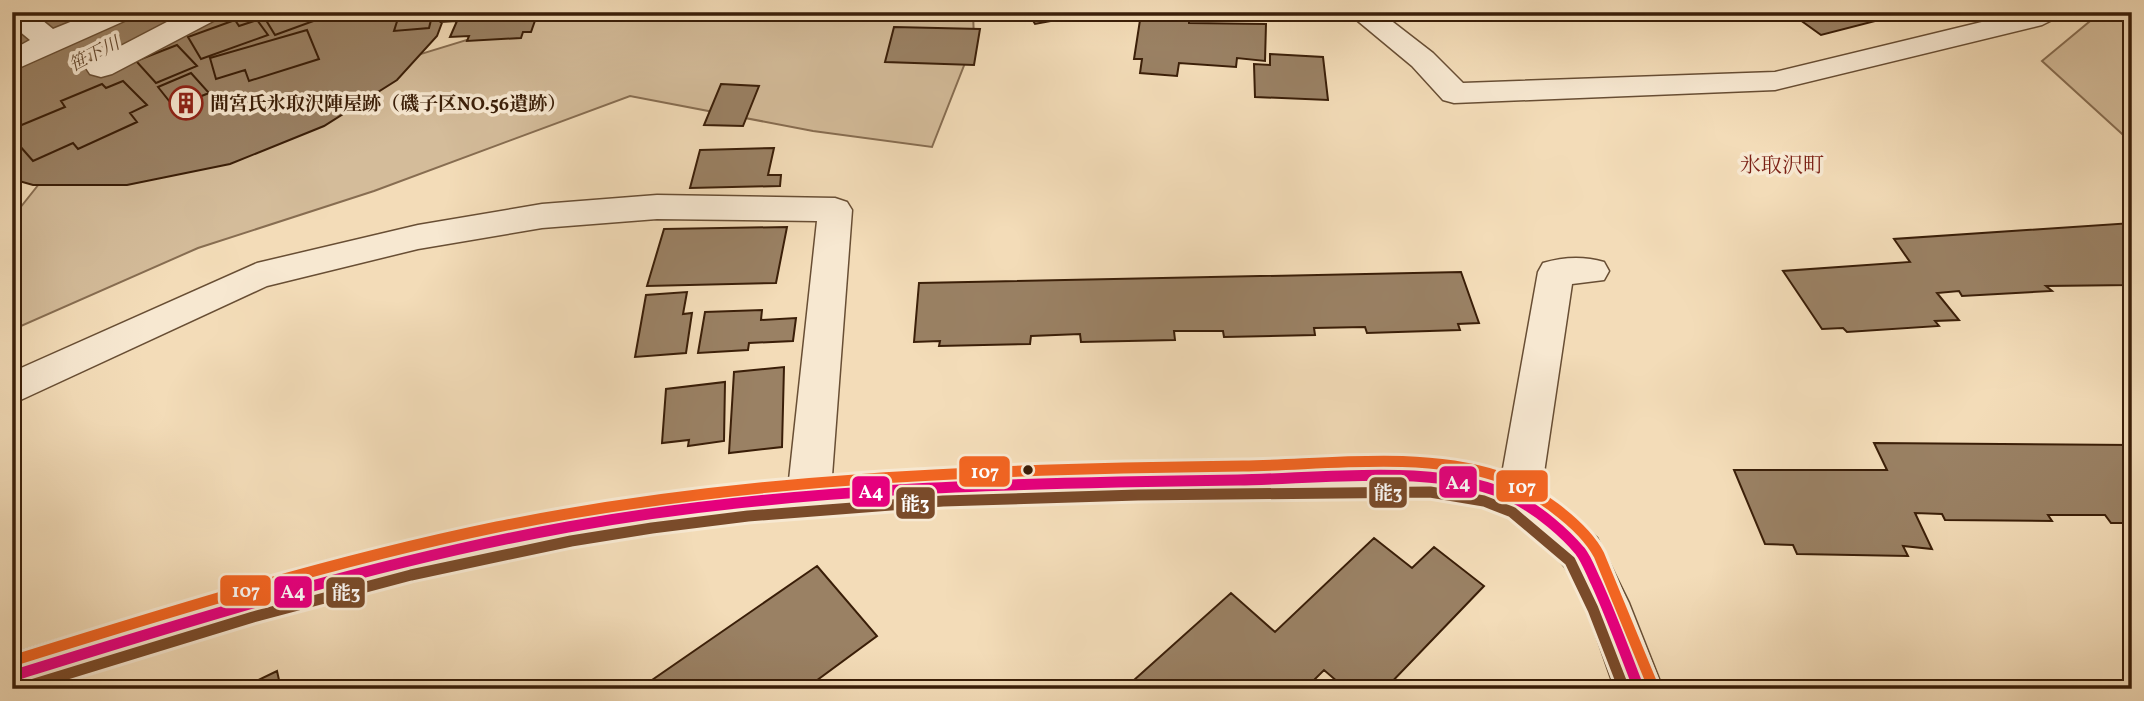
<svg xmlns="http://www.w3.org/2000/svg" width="2144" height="701" font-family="Vollkorn,'Noto Serif JP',serif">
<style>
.green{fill:#d4bc9a;stroke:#876d51;stroke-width:2}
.building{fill:#9a8164;stroke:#3a1e08;stroke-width:2}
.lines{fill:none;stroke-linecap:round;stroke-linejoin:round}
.minor-casing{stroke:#684e34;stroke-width:3}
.minor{fill:#f7e8d1;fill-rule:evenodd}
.bus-1-casing{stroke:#f7e8d1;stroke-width:17}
.bus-2-casing{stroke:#f7e8d1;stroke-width:17}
.bus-3-casing{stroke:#f7e8d1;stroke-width:17}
.bus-1{stroke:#e5007d;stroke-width:11}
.bus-2{stroke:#7a4b2a;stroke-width:11}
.bus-3{stroke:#f26522;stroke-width:11}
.bus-dot{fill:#3a1e08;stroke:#f7e8d1;stroke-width:2.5}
.labels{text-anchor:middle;stroke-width:7;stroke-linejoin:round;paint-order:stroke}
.far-water-label{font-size:18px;font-style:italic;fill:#654a31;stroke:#f7e8d1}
.poi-label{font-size:19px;font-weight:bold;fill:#3a1e08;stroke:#f7e8d1;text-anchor:start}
.neighbourhood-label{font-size:21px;fill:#7a1f14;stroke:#f7e8d1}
.line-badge{stroke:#f7e8d1;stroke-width:2.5}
.badge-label{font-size:19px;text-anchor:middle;font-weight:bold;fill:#fff}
</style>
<rect width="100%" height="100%" fill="#f3dcb8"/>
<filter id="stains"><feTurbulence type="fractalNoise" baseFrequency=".00286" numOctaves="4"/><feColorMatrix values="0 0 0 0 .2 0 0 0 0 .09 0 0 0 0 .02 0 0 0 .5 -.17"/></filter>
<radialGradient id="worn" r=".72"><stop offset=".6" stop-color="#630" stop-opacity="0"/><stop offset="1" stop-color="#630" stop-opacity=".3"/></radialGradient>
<path class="green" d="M 558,12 L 973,12 L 974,40 L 932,147 L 813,131 L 630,96 L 374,191 L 198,248 L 12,330 L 12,218 L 39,184 L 202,121 Z
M 2101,12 L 2132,12 L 2132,143 L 2042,61 Z"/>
<path class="building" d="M 12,12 L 446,12 L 437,36 L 397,80 L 324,126 L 230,164 L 127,185 L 33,185 L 12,179 Z
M 261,12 L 328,12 L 330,15 L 275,35 Z
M 400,12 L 433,12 L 429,28 L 394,31 Z
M 446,12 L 538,12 L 531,32 L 523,32 L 521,38 L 467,41 L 469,36 L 450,37 L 457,21 L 441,22 Z
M 1028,12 L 1079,12 L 1065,15 L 1067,18 L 1035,24 Z
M 1151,12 L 1189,13 L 1189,23 L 1266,24 L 1265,61 L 1237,58 L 1236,67 L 1179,63 L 1177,76 L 1140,73 L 1142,59 L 1134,59 L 1140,20 L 1150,21 Z
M 1789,12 L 1910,12 L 1821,35 Z
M 235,20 L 239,26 L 257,20 L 268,35 L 201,59 L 188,37 Z
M 894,27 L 980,29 L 974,65 L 885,62 Z
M 307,30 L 319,59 L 249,81 L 245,70 L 216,79 L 210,58 Z
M 177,45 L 197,66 L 156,83 L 136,61 Z
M 1270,54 L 1323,57 L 1328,100 L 1255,97 L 1254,64 L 1270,65 Z
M 191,73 L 209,93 L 174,107 L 158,87 Z
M 123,81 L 147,105 L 130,113 L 137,122 L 78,149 L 73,143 L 33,161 L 12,137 L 12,129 L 65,107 L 61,101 L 102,84 L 106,88 Z
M 721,84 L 759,86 L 743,126 L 704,125 Z
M 774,148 L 768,175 L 781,175 L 780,186 L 690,188 L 700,150 Z
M 2132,223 L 2132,285 L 2046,286 L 2052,291 L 1962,296 L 1959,291 L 1937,293 L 1959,320 L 1935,321 L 1939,326 L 1847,332 L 1843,328 L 1822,329 L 1783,271 L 1910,262 L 1894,239 Z
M 787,227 L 776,283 L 647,286 L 664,229 Z
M 1461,272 L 1479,323 L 1458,324 L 1460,330 L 1367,333 L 1365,327 L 1314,328 L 1315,335 L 1224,337 L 1223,331 L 1174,331 L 1175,340 L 1081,342 L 1080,334 L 1031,336 L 1030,344 L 939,346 L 940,341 L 914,342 L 919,283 Z
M 687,292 L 683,314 L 692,313 L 686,353 L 635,357 L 646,295 Z
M 762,310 L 761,320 L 796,318 L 793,341 L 749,343 L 748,350 L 698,353 L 705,312 Z
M 784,367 L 782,447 L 729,453 L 734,372 Z
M 725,382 L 724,441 L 688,446 L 689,440 L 662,443 L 666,389 Z
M 1874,443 L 2132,445 L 2132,523 L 2111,523 L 2105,515 L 2048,515 L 2052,521 L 1945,520 L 1942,514 L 1915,513 L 1932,549 L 1903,546 L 1908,556 L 1797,554 L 1793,545 L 1765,544 L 1734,470 L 1887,470 Z
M 1374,538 L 1412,568 L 1434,547 L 1484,586 L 1385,689 L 1346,689 L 1324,670 L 1305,689 L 1124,689 L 1231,593 L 1275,632 Z
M 817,566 L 877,636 L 805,689 L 639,689 Z
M 277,671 L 281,689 L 240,689 Z"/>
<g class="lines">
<defs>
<path id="minor" d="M 12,12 L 32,12 L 53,29 L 95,12 L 135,12 L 131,18 L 12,71 L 12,50 L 30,40 L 12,25 Z
M 186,12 L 223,12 L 219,18 L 112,74 L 101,77 L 90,74 L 86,68 L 90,62 Z
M 1347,12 L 1380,12 L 1433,53 L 1463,83 L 1775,72 L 2023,12 L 2060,12 L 2056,18 L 2042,25 L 1775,90 L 1454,103 L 1443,100 L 1412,66 Z
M 657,195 L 835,198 L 847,202 L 852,210 L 832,476 L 1040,466 L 1431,461 L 1488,469 L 1502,474 L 1538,272 L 1543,263 C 1563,257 1584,256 1604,262 L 1609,271 L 1604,280 L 1572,284 L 1541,493 L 1597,538 L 1629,603 L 1663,689 L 1615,689 C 1600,649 1589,606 1567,570 C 1560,558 1517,521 1504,513 C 1460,485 1323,497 1267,497 C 1034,499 800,504 569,546 C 390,578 215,633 42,689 L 12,689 L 12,654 C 267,576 523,504 789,480 L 817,221 L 657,219 L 542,228 L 418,249 L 267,286 L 12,404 L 12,372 L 257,263 L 418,225 L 542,204 Z"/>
</defs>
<use href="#minor" class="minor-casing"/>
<use href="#minor" class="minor"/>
<defs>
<path id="bus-1" d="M 12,676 C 195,619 379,561 568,527 C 789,487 1014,483 1238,480 C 1320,479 1445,461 1518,500 C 1540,512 1564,532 1580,551 C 1587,560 1591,572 1596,582 C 1612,617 1625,653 1639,689"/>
<path id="bus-2" d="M 18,689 L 253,617 L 411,575 L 571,541 L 652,528 L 748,516 L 943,501 L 1138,495 L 1430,492 L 1484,501 L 1512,512 L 1570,561 L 1593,609 L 1624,689"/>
<path id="bus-3" d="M 12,661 C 172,611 332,561 497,527 C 743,477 992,469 1243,466 C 1323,465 1419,451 1497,476 C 1531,487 1583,524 1599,555 L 1652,684"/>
</defs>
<use href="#bus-1" class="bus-1-casing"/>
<use href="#bus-2" class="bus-2-casing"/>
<use href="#bus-3" class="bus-3-casing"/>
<use href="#bus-1" class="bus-1"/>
<use href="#bus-2" class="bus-2"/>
<use href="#bus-3" class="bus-3"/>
</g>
<defs>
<symbol id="building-ring" viewBox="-11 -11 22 22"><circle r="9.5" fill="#f7e8d1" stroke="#8f2418" stroke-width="1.5"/><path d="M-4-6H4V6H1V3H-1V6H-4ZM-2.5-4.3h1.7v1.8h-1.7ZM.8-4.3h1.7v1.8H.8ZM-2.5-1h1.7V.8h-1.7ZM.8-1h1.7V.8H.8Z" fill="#8f2418"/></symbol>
</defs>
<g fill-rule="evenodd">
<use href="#building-ring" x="167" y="84" width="38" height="38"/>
</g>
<circle class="bus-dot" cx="1028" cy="470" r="6"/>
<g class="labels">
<g class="far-water-label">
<text transform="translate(94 54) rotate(-27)" y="6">笹下川</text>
</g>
<g class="poi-label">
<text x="210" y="110">間宮氏氷取沢陣屋跡（磯子区NO.56遺跡）</text>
</g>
<g class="neighbourhood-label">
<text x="1782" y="172">氷取沢町</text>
</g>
</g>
<g class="line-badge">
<rect x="958" y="455" width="53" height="33" rx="7" fill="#f26522"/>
<rect x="1438" y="465" width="40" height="34" rx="7" fill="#e5007d"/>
<rect x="1495" y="469" width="54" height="34" rx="7" fill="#f26522"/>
<rect x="851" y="475" width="40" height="33" rx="7" fill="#e5007d"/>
<rect x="1368" y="476" width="40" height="33" rx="7" fill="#7a4b2a"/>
<rect x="895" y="486" width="41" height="34" rx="7" fill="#7a4b2a"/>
<rect x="219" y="574" width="53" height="33" rx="7" fill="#f26522"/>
<rect x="273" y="575" width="40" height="34" rx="7" fill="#e5007d"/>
<rect x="325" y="576" width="41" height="33" rx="7" fill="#7a4b2a"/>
</g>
<g class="badge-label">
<text x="985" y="478">107</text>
<text x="1458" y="489">A4</text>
<text x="1522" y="493">107</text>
<text x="871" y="498">A4</text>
<text x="1388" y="499">能3</text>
<text x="915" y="510">能3</text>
<text x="246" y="597">107</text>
<text x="293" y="598">A4</text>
<text x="346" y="599">能3</text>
</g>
<rect width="2144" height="701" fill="none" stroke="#f3dcb8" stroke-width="42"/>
<rect x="14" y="14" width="2116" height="673" fill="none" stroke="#3a1e08" stroke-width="3.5"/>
<rect x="21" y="21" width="2102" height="659" fill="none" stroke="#3a1e08" stroke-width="2"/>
<rect width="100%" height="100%" filter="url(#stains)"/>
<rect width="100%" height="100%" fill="url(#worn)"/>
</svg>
